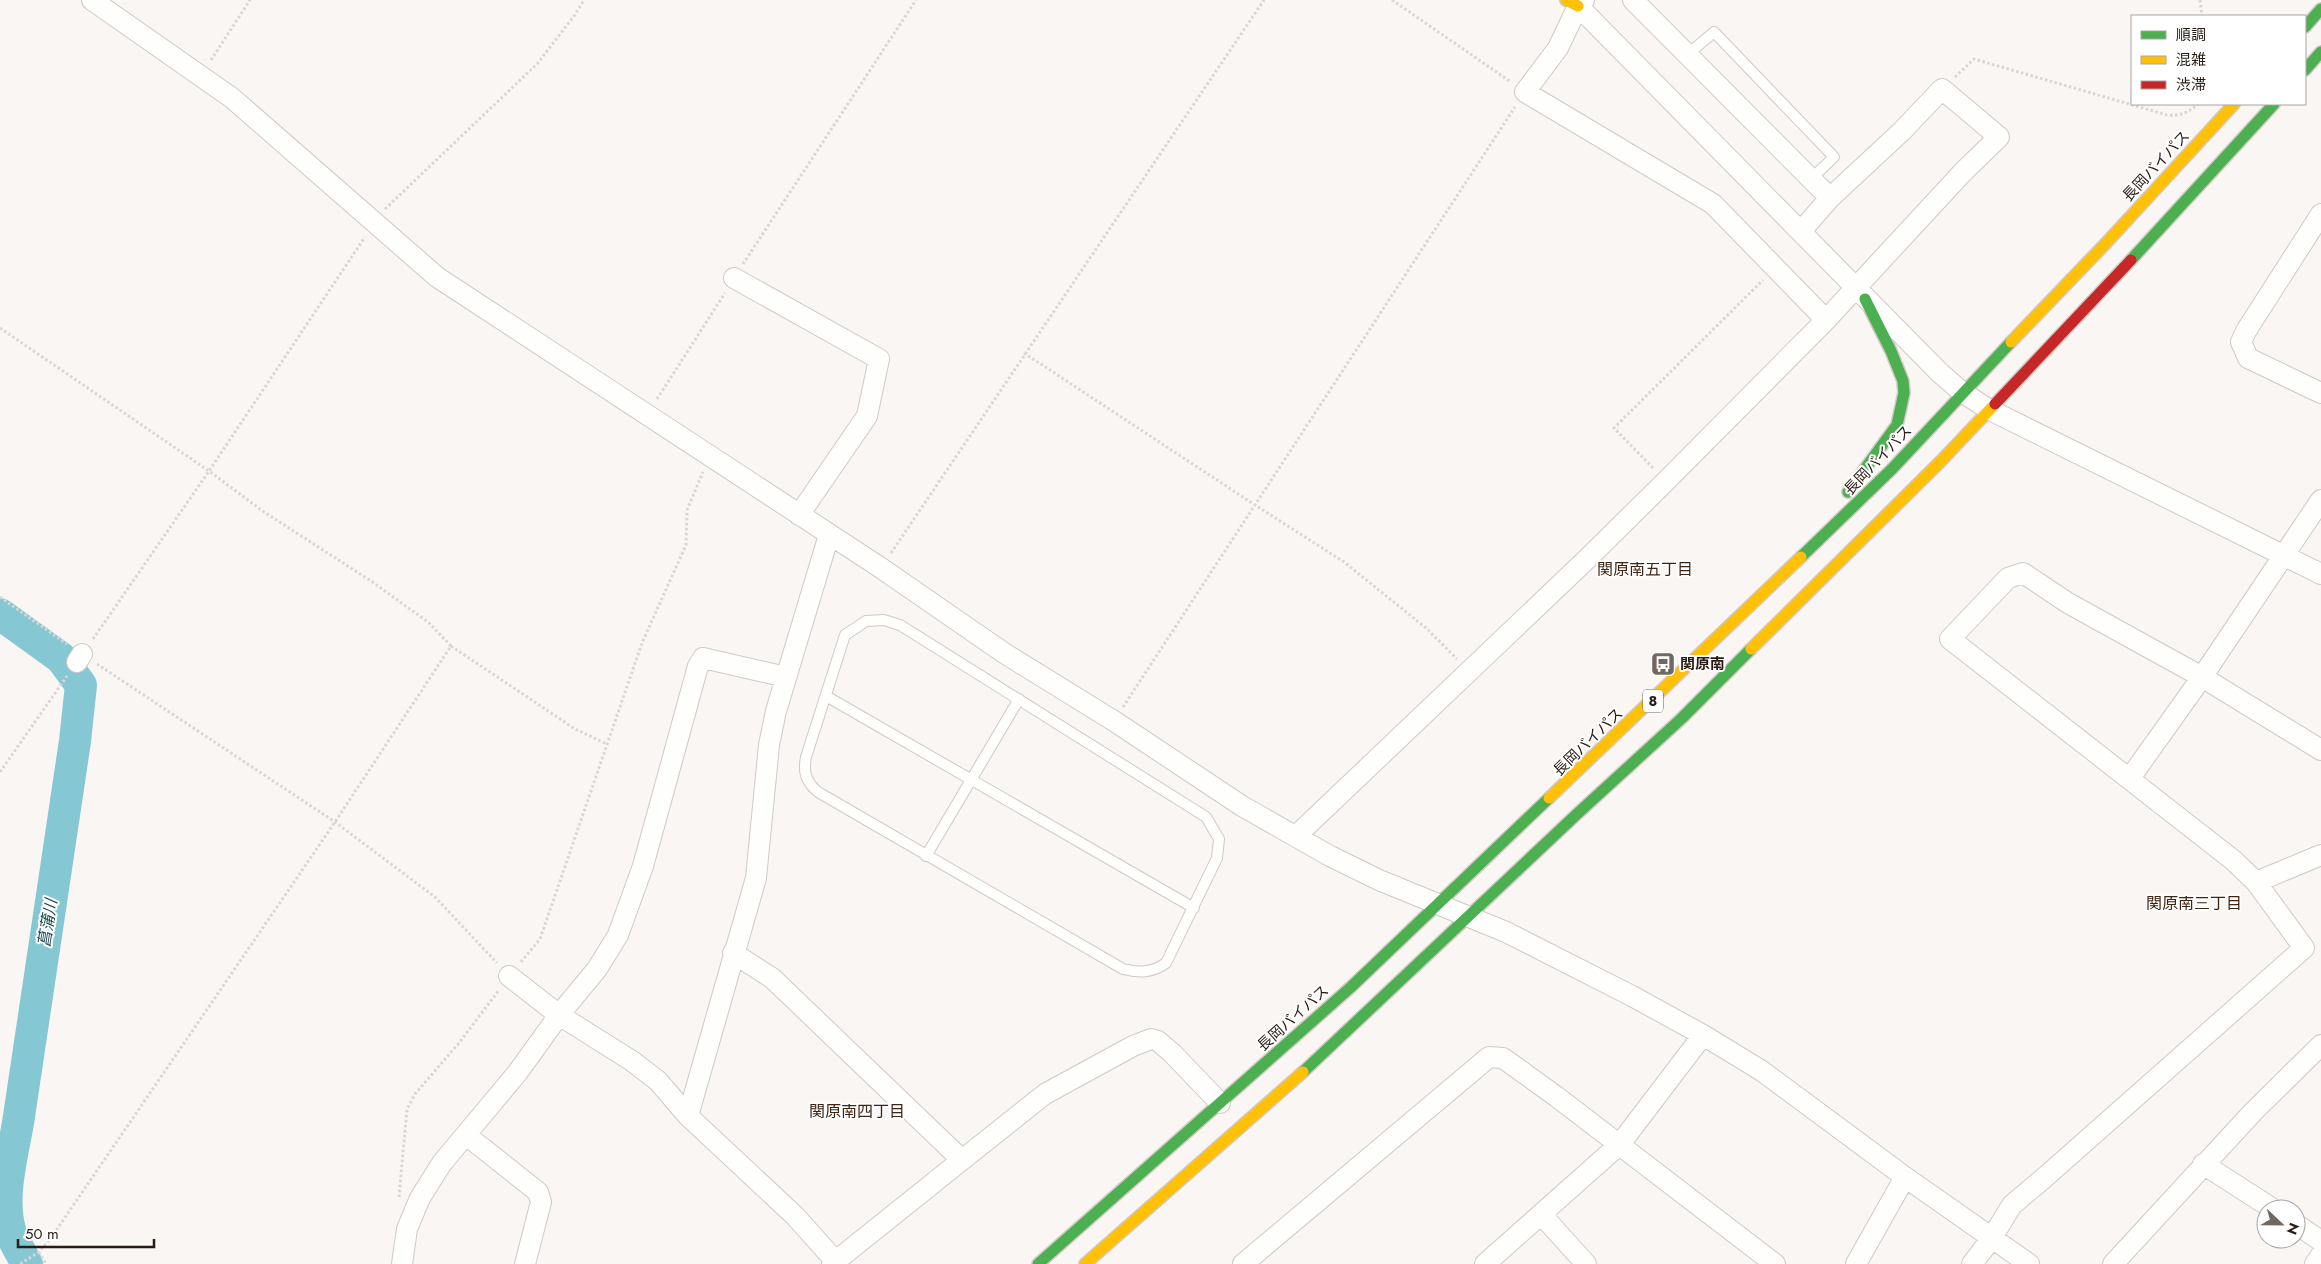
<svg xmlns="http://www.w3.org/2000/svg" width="2321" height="1264" font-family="Jost,'Noto Sans JP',sans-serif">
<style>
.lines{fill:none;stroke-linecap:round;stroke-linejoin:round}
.river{stroke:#85c8d4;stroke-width:32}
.lane-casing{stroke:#d1c9c5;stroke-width:12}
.street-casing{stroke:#d1c9c5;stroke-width:22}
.fast-casing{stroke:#d1c9c5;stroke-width:14}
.slow-casing{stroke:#d1c9c5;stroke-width:14}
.jam-casing{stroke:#d1c9c5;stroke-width:14}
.path{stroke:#d9d7d6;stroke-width:3;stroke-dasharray:2.5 2.5;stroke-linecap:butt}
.lane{stroke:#fefefd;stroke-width:10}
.street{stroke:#fefefd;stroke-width:20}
.fast{stroke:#4caf50;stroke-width:11}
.slow{stroke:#ffc107;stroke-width:11}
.jam{stroke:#c62828;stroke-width:11}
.labels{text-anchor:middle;stroke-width:4;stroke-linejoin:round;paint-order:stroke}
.shield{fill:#fff;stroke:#69605a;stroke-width:1}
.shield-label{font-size:14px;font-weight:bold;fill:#291c14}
.street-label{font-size:15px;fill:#291c14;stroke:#fff}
.poi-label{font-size:15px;font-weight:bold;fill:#291c14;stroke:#fff;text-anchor:start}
.neighbourhood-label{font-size:16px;fill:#402514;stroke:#fff}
.water-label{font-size:16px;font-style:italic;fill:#1d4951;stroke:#fff}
</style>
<rect width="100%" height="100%" fill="#f9f6f4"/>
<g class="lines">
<path class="river" d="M 0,614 L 61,658 L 81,685 L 75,741 L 18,1123 C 12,1157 0,1200 11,1233 C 15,1244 22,1254 27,1264"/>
<defs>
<path id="lane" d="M 1688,54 L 1714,32 L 1834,157 L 1810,180
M 884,620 L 900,625 L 1206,817 L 1219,839 L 1217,858 L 1166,963 C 1152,973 1139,973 1123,969 L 818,792 C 806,782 803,773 806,757 L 845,635 L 866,621 Z
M 826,696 L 1194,908
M 926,856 L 1019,699"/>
<path id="street" d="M 92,0 L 232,98 L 437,277 L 881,568 L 1004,653 L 1114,721 L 1242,806 L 1330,856 L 1379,880 L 1506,932 L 1632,996 L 1703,1035 L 1762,1071 L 1905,1177 L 2029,1264
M 1584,0 L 1578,6 L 1558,48 L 1525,92 L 1713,204 L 1826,320
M 1633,0 L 1830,198 L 1801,231
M 1578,6 L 1940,373 L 1962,392 L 1988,409 L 2321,574
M 2321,214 L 2246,331 L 2241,342 L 2248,358 L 2321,393
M 734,278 L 879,359 L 867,416 L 799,515
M 77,662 L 82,654
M 2130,778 L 2202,677 L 2321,500
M 1296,836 L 1586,560 L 1666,481 L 1826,320 L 1963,172 L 1999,137 L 1942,89 L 1902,131 L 1830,198
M 2256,882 L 2321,855
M 733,953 L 772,978 L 962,1160 L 832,1264
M 509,976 L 559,1015 L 632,1061 L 658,1081 L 688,1116 L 795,1216 L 838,1264
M 688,1116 L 756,878 L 769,745 L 776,711 L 829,535
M 466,1135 L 538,1192 L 541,1202 L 525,1264
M 962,1160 L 1045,1094 L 1133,1046 L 1151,1039 L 1158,1041 L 1172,1053 L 1220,1103
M 2203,1164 L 2273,1209
M 1541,1214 L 1586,1264
M 2296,1224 L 2321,1241
M 402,1264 L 407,1229 L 420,1198 L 442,1163 L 518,1072 L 559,1015 L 597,969 L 618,935 L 643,866 L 698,666 L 703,658 L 786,677
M 1243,1264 L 1489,1057 L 1503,1058 L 1557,1097 L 1775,1264
M 1485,1264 L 1620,1144 L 1703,1035
M 1856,1264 L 1905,1177
M 1972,1264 L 1991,1239 L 2012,1205 L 2044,1178 L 2304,948 L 2256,882 L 2233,860 L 1950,639 L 2008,578 L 2023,573 L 2068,603 L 2202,677 L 2321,750
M 2113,1264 L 2253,1112 L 2321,1045
M 2315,1264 L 2321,1255"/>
<path id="fast" d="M 2305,27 L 2321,9
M 2305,70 L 2321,52
M 2131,260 L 2274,104
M 1848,492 L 1897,425 L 1904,393 L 1903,381 L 1891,351 L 1865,299
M 1801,557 L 1892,469 L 2011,342
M 1303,1072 L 1577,814 L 1681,719 L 1751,649
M 1038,1264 L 1351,987 L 1549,798"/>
<path id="slow" d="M 1566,0 L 1578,6
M 2011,342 L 2108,241 L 2234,104
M 1751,649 L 1940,462 L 1995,404
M 1549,798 L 1801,557
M 1085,1264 L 1303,1072"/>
<path id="jam" d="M 1995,404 L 2131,260"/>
</defs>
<use href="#lane" class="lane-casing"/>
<use href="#street" class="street-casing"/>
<use href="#fast" class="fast-casing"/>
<use href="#slow" class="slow-casing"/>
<use href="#jam" class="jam-casing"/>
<path class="path" d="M 1392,0 L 1511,82
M 2200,0 L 2202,16
M 211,60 L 250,0
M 1955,77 L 1974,59 L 2167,115 C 2180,116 2188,113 2198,104
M 385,209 L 537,64 L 574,16 L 584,0
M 743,264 L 916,0
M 0,328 L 209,471 L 264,512 L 371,581 L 428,622 L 451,646 L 335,822 L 53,1235 L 39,1252 L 20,1264
M 1024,353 L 1255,505 L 1344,562 L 1426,628 L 1457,659
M 657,399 L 725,293
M 1653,468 L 1614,428 L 1763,280
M 891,553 L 1264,0
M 0,597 L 67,644
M 93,639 L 209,471 L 365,237
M 451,646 L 575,729 L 607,744
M 97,664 L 335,822 L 435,897 L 497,963
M 1123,707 L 1515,107
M 0,772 L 67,676
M 521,962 L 540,939 L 642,643 L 686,545 L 687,510 L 703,472
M 399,1197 L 407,1109 L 415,1094 L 459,1043 L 499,990
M 39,1252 L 46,1264"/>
<use href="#lane" class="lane"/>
<use href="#street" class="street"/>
<use href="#fast" class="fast"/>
<use href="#slow" class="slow"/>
<use href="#jam" class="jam"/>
</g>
<defs>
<symbol id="bus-square" viewBox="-11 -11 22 22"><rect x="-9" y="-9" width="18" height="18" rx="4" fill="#726862" stroke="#fff"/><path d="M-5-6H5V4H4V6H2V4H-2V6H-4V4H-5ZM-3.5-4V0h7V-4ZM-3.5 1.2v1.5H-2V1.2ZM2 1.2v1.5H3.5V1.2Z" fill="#fff"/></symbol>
</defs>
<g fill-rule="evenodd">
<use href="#bus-square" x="1649" y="650" width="28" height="28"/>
</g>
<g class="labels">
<rect class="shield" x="1643" y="689.5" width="20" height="23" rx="4"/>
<g class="shield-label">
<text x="1653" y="706">8</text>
</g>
<g class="street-label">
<text transform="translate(2156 166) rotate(-47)" y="5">長岡バイパス</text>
<text transform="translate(1878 460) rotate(-46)" y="5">長岡バイパス</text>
<text transform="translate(1588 742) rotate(-44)" y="5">長岡バイパス</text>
<text transform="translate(1293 1018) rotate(-42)" y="5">長岡バイパス</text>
</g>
<g class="poi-label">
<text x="1680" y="669">関原南</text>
</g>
<g class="neighbourhood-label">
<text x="1645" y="575">関原南五丁目</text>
<text x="2194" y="909">関原南三丁目</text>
<text x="857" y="1117">関原南四丁目</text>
</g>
<g class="water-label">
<text transform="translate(47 923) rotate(-81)" y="6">菖蒲川</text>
</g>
</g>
<rect x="2131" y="15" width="175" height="90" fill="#ffffff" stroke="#a9a4a1"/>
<rect x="2141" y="31" width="25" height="8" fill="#4caf50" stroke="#a9a4a1"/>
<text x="2176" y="40" font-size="15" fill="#291c14">順調</text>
<rect x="2141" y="56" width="25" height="8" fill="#ffc107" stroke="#a9a4a1"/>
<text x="2176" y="65" font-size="15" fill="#291c14">混雑</text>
<rect x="2141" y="81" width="25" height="8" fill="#c62828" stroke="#a9a4a1"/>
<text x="2176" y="90" font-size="15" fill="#291c14">渋滞</text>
<g transform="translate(2281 1224) rotate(112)"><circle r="24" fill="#ffffff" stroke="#a9a4a1"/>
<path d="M0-4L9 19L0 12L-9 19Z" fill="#726862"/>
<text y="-8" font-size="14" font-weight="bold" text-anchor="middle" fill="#291c14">N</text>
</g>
<path d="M18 1239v8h136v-8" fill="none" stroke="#291c14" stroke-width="2.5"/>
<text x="25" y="1239" font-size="15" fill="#291c14" stroke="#ffffff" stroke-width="4" paint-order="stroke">50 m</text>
</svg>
